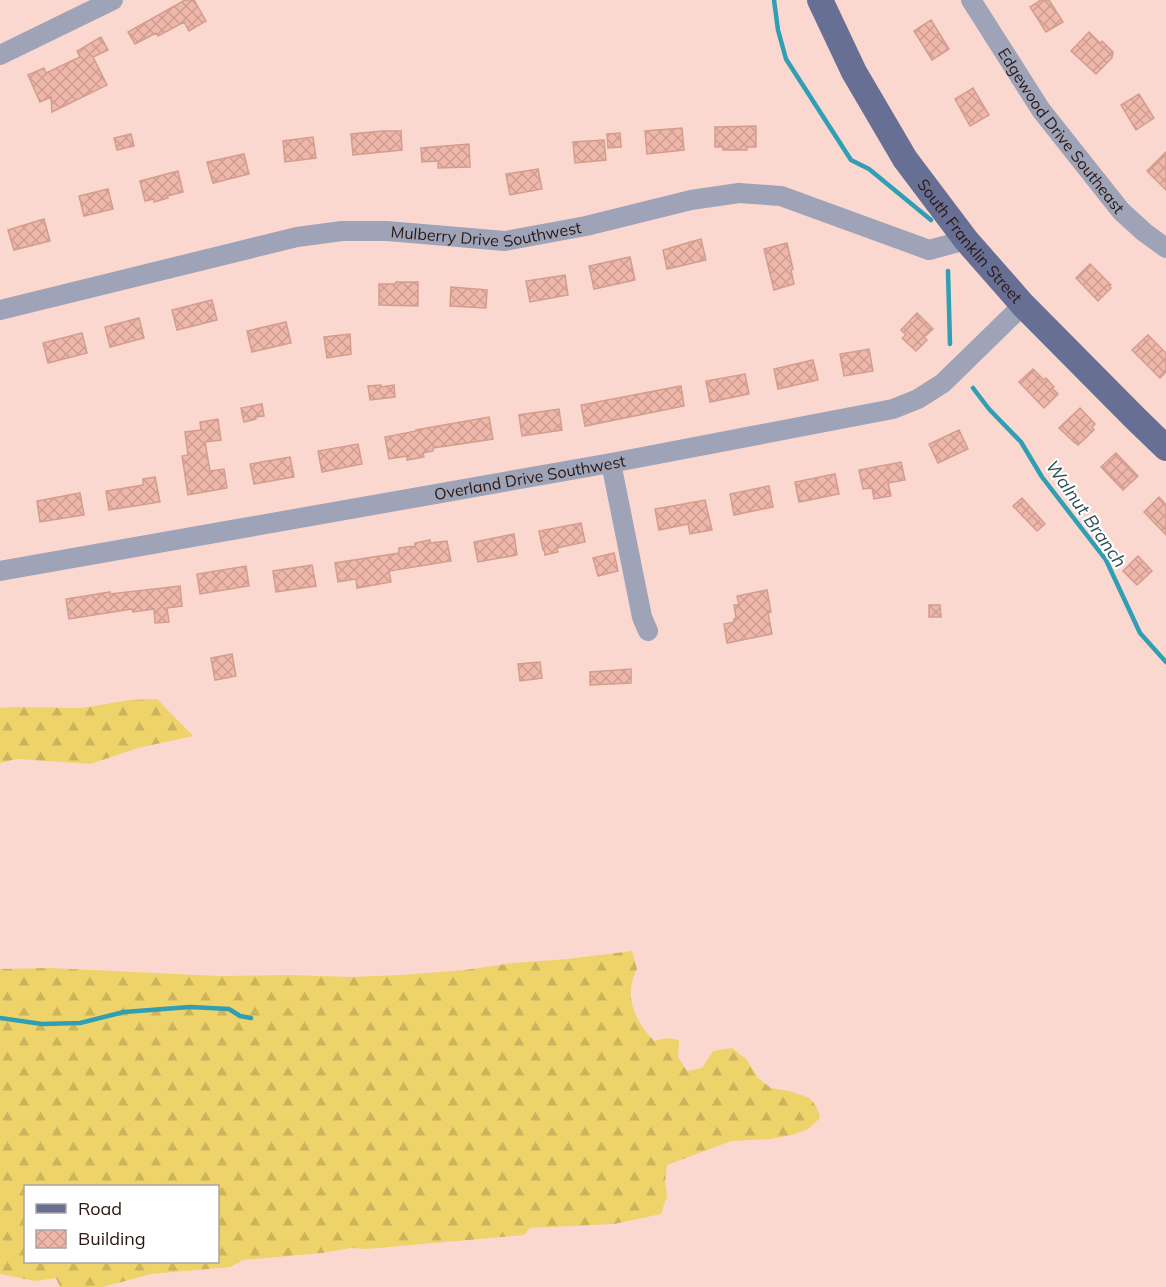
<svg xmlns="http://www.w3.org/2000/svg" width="1166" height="1287" font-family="Mulish,sans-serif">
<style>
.forest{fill:url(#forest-firs);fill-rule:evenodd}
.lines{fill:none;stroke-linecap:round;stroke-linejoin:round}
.stream{stroke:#309eb3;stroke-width:4.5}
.building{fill:url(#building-cross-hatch);stroke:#d39d8e;stroke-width:1.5}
.minor{stroke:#9ea3b8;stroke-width:20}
.major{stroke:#676f94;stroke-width:26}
.labels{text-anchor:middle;stroke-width:4.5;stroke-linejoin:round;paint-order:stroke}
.street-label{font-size:16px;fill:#2c1813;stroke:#fff}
.water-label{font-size:18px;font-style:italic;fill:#2f4f57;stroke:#fff}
</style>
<defs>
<pattern id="forest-firs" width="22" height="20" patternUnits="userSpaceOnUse" patternTransform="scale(1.5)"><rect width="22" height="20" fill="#eed36a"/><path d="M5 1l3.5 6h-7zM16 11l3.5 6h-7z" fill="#ccb45b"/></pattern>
<pattern id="building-cross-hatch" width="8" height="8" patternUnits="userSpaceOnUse" patternTransform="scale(1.5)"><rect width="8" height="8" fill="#efb7a9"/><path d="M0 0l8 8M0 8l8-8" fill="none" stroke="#cd9d91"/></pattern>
</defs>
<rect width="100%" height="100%" fill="#fbd8cf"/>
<path class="forest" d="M 157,699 L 193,736 L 138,748 L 90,764 L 17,759 L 0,763 L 0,708 L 13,707 L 82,708 L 130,700 Z
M 632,951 L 637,969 C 623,996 634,1020 654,1041 L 666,1038 L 679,1040 L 678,1057 L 687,1071 L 702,1068 L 713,1051 L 732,1048 L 747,1060 L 758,1078 L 771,1088 L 789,1091 L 810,1098 L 817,1108 L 820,1118 L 808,1129 L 792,1135 L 770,1139 L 731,1141 L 667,1165 L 665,1182 L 667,1196 L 661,1214 L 614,1224 L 530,1228 L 524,1235 L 367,1249 L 351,1248 L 322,1253 L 243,1260 L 230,1267 L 151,1274 L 103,1287 L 60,1287 L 56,1278 L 35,1281 L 0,1274 L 0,969 L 49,968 L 219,976 L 290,975 L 351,977 L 401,975 L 465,970 L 513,963 L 567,959 ZM 218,1186 L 218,1262 L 26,1262 L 26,1186 Z"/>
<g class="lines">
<path class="stream" d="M 774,0 L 778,30 L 786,59 L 851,160 L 869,169 L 931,220
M 948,271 L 950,344
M 973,388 L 989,409 L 1021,442 L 1042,477 L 1106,560 L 1140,633 L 1166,662
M 0,1018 L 42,1024 L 80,1023 L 124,1012 L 190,1007 L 229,1009 L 240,1016 L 251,1018"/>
</g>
<path class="building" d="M 185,0 L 194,0 L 206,21 L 189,31 L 184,22 L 158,36 L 156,33 L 135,44 L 128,32 Z
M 1041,0 L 1049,0 L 1063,22 L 1046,32 L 1030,7 Z
M 931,20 L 949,49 L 932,60 L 914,31 Z
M 1089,32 L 1100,43 L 1102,41 L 1113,52 L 1112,58 L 1096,74 L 1071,51 Z
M 101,37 L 108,50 L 93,57 L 107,85 L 52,112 L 51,97 L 40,102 L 28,75 L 44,68 L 46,73 L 80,57 L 77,51 Z
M 973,88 L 989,115 L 970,126 L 955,99 Z
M 1139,94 L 1154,118 L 1136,130 L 1121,105 Z
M 756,126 L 756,147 L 747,147 L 747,150 L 723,150 L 723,147 L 715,147 L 715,127 Z
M 682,128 L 684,150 L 647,154 L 645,131 Z
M 383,131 L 401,131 L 402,150 L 353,155 L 351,134 Z
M 620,133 L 621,147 L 608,148 L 607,134 Z
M 131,134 L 134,146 L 117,150 L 114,138 Z
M 313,137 L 316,158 L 285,162 L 283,141 Z
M 604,140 L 606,160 L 575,163 L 573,142 Z
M 469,144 L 470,167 L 438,168 L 438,161 L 422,162 L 421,148 Z
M 1166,152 L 1166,190 L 1147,171 Z
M 244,154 L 249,174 L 213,183 L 207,162 Z
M 538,169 L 542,189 L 510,195 L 506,174 Z
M 178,171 L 183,192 L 167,196 L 168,198 L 154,202 L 154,199 L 145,201 L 140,181 Z
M 108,189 L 113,209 L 84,216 L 79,196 Z
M 44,219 L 50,241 L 14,250 L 8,230 Z
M 701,239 L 706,260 L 667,269 L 663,250 Z
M 787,243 L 793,269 L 791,270 L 794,284 L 774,290 L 764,249 Z
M 630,257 L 635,280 L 594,289 L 589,266 Z
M 1090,264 L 1111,285 L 1109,286 L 1111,288 L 1098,301 L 1076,278 Z
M 565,275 L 568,295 L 530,302 L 526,281 Z
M 396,282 L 418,282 L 418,306 L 379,305 L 379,284 L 396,284 Z
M 451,287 L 487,290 L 486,308 L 450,306 Z
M 212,300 L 217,320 L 177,330 L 172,310 Z
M 917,313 L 933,329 L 924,337 L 927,340 L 916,351 L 902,338 L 906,335 L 901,330 Z
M 139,318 L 144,338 L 110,347 L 105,327 Z
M 286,322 L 291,343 L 252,352 L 247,331 Z
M 82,333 L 87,353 L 48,363 L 43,343 Z
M 350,334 L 351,354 L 327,358 L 324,337 Z
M 1148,335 L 1166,353 L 1166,372 L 1160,378 L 1132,350 Z
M 869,349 L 873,371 L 844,376 L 840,354 Z
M 813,360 L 818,380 L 778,389 L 774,369 Z
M 1033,369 L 1044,380 L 1046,378 L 1054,387 L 1052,388 L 1058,394 L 1044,408 L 1019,382 Z
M 745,374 L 749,394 L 710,402 L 706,381 Z
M 381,385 L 381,387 L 394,385 L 395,397 L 370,400 L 368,386 Z
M 681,386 L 684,406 L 585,426 L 581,405 Z
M 262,404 L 264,416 L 255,417 L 256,419 L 244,422 L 241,408 Z
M 1080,408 L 1095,424 L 1092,427 L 1094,430 L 1078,445 L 1076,442 L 1075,443 L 1059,428 Z
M 559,409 L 562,430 L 522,436 L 519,415 Z
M 489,417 L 493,439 L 433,448 L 433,451 L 423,453 L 424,457 L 407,460 L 407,456 L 389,459 L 385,437 L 416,431 L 416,430 Z
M 218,419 L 221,440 L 205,442 L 210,471 L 224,469 L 227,488 L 188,495 L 182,456 L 188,455 L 185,432 L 201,430 L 200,422 Z
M 959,430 L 968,449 L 938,463 L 929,444 Z
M 358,444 L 362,464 L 322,472 L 318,451 Z
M 1116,453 L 1138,476 L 1123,490 L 1101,467 Z
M 290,457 L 294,477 L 254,484 L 250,464 Z
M 901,462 L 905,480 L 888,483 L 891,496 L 874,499 L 872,488 L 863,489 L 859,470 Z
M 835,474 L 839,494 L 799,502 L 795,482 Z
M 155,477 L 160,502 L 109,510 L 106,491 L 143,485 L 143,479 Z
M 769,486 L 773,507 L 734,515 L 730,494 Z
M 80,493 L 84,515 L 40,522 L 37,501 Z
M 1159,497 L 1166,505 L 1166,535 L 1144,512 Z
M 1022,498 L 1045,524 L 1037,531 L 1013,506 Z
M 705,500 L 712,530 L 690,534 L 688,524 L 659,530 L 655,509 Z
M 581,523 L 585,542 L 557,548 L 558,552 L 545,555 L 544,550 L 543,550 L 539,531 Z
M 514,534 L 517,555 L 478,562 L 474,542 Z
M 430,540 L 430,543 L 447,541 L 451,561 L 389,571 L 391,582 L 357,588 L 356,579 L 338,582 L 335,563 L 399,553 L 399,548 L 415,546 L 415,543 Z
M 614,553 L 618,571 L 598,576 L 593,558 Z
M 1138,556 L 1152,571 L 1137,585 L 1123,571 Z
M 312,565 L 316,586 L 276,592 L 273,571 Z
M 246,566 L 249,586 L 200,594 L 197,574 Z
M 180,586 L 182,606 L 167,608 L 169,622 L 155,623 L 154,609 L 133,612 L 132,609 L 69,619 L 66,599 L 110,592 L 110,594 Z
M 767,590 L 771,612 L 768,613 L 772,634 L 727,643 L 724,624 L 734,622 L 734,619 L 736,618 L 734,605 L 739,605 L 737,596 Z
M 929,605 L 940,605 L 941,617 L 929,617 Z
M 232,654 L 236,676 L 215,680 L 211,658 Z
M 540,662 L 542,678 L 520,681 L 518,664 Z
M 631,669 L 631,683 L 590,685 L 590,672 Z"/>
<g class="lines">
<g class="minor">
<path id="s1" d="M 971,0 L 1041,110 L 1121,211 L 1144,232 L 1166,248"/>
<path d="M 0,55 L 113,0"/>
<path id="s2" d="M 0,310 L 297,237 L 342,231 L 387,231 L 505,241 L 586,226 L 691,200 L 739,193 L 781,196 L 929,250 L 966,240"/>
<path d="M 611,463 L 642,617 L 648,631"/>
<path id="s3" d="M 0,571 L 611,463 L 893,409 L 918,399 L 943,383 L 1023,305"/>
</g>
<path class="major" id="s4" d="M 820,0 L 854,72 L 905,159 L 966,240 L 1023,305 L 1135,418 L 1166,448"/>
</g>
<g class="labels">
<g class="street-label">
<text dy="6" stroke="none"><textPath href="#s1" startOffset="159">Edgewood Drive Southeast</textPath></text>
<text dy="6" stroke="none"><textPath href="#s2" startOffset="496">Mulberry Drive Southwest</textPath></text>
<text dy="6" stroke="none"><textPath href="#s4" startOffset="285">South Franklin Street</textPath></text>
<text dy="6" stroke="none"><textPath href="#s3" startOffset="538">Overland Drive Southwest</textPath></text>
</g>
<g class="water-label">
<text transform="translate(1086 514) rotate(55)" y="6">Walnut Branch</text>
</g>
</g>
<rect x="24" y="1185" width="195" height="78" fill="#ffffff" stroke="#aba3a1" stroke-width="1.5"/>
<rect x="36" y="1204" width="30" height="9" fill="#676f94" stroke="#aba3a1" stroke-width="1.5"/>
<text x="78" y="1215" font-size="18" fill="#2c1813">Road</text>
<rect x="36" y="1230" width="30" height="18" fill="url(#building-cross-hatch)" stroke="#aba3a1" stroke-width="1.5"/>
<text x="78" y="1245" font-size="18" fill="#2c1813">Building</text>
</svg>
